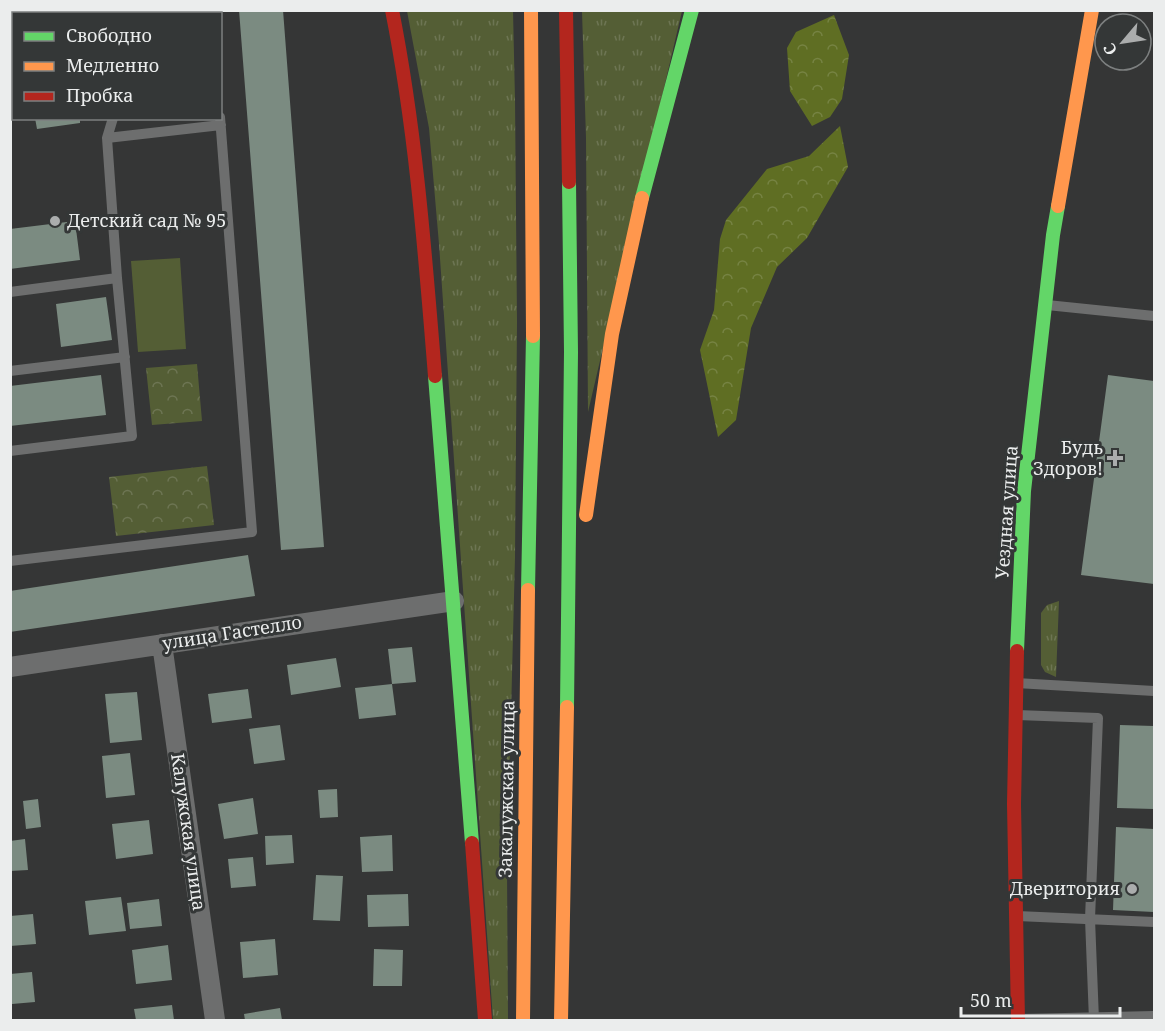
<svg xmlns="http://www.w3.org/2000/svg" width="1165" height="1031" font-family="'Noto Serif',serif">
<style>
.grass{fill:url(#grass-tufts)}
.forest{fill:url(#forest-crowns)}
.park{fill:url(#park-crowns)}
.garden{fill:#545e35}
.building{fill:#7b8b81}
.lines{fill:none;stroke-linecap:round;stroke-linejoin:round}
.lane{stroke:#6d6e6e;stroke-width:10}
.street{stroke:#6d6e6e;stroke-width:20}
.fast{stroke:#63d668;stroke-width:14}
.slow{stroke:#ff974d;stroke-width:14}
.jam{stroke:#b3261e;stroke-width:14}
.poi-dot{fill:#abadad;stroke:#343737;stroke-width:2}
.labels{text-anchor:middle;stroke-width:6;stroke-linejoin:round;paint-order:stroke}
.poi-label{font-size:18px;fill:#ebeded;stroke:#343737;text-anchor:end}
.street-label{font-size:18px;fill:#ebeded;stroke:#343737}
</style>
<defs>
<pattern id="grass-tufts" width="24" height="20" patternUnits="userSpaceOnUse" patternTransform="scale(1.5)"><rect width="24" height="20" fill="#545e35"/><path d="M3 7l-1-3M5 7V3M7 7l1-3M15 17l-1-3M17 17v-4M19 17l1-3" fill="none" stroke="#6d7553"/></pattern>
<pattern id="forest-crowns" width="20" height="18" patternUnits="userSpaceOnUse" patternTransform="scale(1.5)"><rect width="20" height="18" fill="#5f6e23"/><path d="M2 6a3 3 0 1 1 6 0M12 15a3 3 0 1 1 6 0" fill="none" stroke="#768343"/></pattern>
<pattern id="park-crowns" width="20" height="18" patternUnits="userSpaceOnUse" patternTransform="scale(1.5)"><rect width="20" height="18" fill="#545e35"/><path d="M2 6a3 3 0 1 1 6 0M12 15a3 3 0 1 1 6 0" fill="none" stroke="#6d7553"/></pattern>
</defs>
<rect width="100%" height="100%" fill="#353636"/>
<path class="grass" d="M 407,11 L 513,11 L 515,100 L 517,322 L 515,557 L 507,872 L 508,1020 L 493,1020 L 439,244 L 429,128 Z
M 582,11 L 682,11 L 588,412 L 586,138 Z
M 1059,601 L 1056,677 L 1045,672 L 1041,665 L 1041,613 L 1047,605 Z"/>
<path class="forest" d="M 834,15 L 849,55 L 842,99 L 830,117 L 812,126 L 790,91 L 787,48 L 796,32 Z
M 840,126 L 848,167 L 807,238 L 777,267 L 751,328 L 736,420 L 718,437 L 700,350 L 714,310 L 720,239 L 726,220 L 767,169 L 809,156 Z"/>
<path class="park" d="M 197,364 L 202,421 L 152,425 L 146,368 Z
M 207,466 L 214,525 L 116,536 L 109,477 Z"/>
<path class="garden" d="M 180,258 L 186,349 L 138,352 L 131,261 Z"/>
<path class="building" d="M 21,10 L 77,10 L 78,14 L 21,14 Z
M 128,10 L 160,10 L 160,14 L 128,14 Z
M 239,10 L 283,10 L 324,547 L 281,550 Z
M 35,118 L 80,118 L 80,123 L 37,129 Z
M 75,221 L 80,260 L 10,269 L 10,229 Z
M 106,297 L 112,340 L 61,347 L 56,304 Z
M 101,375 L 106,415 L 10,426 L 10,386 Z
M 1108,375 L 1154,381 L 1154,584 L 1081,575 Z
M 248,555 L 255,596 L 10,632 L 10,591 Z
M 412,647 L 416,682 L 392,684 L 388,649 Z
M 336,658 L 341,687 L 291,695 L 287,665 Z
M 392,684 L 396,715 L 359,719 L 355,688 Z
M 248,689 L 252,718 L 212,723 L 208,694 Z
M 137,692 L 142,740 L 110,743 L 105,694 Z
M 280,725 L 285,760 L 254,764 L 249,729 Z
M 1120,725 L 1154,726 L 1154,809 L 1117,808 Z
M 130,753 L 135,795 L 106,798 L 102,756 Z
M 337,789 L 338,817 L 320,818 L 318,790 Z
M 253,798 L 258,834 L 224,839 L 218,804 Z
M 38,799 L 41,827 L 26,829 L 23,801 Z
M 149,820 L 153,854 L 116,859 L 112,824 Z
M 1116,827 L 1154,829 L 1154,912 L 1113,910 Z
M 292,835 L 294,863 L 266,865 L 265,836 Z
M 392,835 L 393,871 L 362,872 L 360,837 Z
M 25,839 L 28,870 L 10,871 L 10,841 Z
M 253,857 L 256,886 L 231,888 L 228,859 Z
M 316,875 L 343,876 L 340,921 L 313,920 Z
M 408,894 L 409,926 L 368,927 L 367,895 Z
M 121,897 L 126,931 L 89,935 L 85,901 Z
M 159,899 L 162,926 L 130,929 L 127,903 Z
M 33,914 L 36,944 L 10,946 L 10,916 Z
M 275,939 L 278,975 L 243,978 L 240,942 Z
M 168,945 L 172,980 L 136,984 L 132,950 Z
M 374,949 L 403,950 L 402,986 L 373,986 Z
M 32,972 L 35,1002 L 12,1004 L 10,974 Z
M 172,1005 L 174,1020 L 136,1020 L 134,1009 Z
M 280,1008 L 282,1020 L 245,1020 L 244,1014 Z"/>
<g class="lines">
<path class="lane" d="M 103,10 L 103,14
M 211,10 L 211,14
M 107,138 L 221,125
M 10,292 L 117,278
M 1047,305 L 1154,316
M 10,371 L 125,357
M 10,451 L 132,436 L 117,278 L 107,138 L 113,118
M 10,561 L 252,532 L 220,117
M 1016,683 L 1154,691
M 1017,715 L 1098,718 L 1090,919 L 1094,1020
M 1017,916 L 1154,922
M 1020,1019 L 1154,1016"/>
<path class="street" d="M 162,644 L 215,1020
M 10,667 L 454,601"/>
<path class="fast" d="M 642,198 L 692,10
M 435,376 L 472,843
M 528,590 L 533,336
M 1017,651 L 1024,491 L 1053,235 L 1058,206
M 567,707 L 571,352 L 569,182"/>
<path class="slow" d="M 531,10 L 533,336
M 1058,206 L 1092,10
M 586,515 L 612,334 L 642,198
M 523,1020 L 528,590
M 561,1020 L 567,707"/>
<path class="jam" d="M 392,10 C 416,131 425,253 435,376
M 566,10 L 569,182
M 1017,651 L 1014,804 L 1018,1020
M 472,843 L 485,1020"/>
</g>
<g class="poi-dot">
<circle cx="55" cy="221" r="6"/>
<path d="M1112 449h6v6h6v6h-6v6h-6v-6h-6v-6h6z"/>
<circle cx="1132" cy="889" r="6"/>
</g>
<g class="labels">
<g class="poi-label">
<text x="67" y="227" text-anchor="start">Детский сад № 95</text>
<text x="1103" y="454">Будь<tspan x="1103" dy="21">Здоров!</tspan></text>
<text x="1120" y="895">Дверитория</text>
</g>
<g class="street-label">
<text transform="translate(1007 512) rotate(-86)" y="6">Уездная улица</text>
<text transform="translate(232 633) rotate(-9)" y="6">улица Гастелло</text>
<text transform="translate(507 789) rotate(-89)" y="6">Закалужская улица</text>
<text transform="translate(188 832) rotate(82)" y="6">Калужская улица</text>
</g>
</g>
<rect width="1165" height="1031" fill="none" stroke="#ebeded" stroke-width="24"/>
<rect x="12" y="12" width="210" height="108" fill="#343737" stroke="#7d8080" stroke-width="1.5"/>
<rect x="24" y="32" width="30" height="9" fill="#63d668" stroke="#7d8080" stroke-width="1.5"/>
<text x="66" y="42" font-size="18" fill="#ebeded">Свободно</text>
<rect x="24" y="62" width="30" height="9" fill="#ff974d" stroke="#7d8080" stroke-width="1.5"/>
<text x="66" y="72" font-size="18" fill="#ebeded">Медленно</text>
<rect x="24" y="92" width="30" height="9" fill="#b3261e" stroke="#7d8080" stroke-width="1.5"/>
<text x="66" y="102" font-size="18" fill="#ebeded">Пробка</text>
<g transform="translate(1123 42) rotate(241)"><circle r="28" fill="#343737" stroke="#7d8080" stroke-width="1.5"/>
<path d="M0-4.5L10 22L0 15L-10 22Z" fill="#abadad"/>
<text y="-9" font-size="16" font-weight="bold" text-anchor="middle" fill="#ebeded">С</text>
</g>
<path d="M961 1007v9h159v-9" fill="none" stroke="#ebeded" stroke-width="3"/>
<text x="970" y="1007" font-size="18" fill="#ebeded" stroke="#343737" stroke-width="4.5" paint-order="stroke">50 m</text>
</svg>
